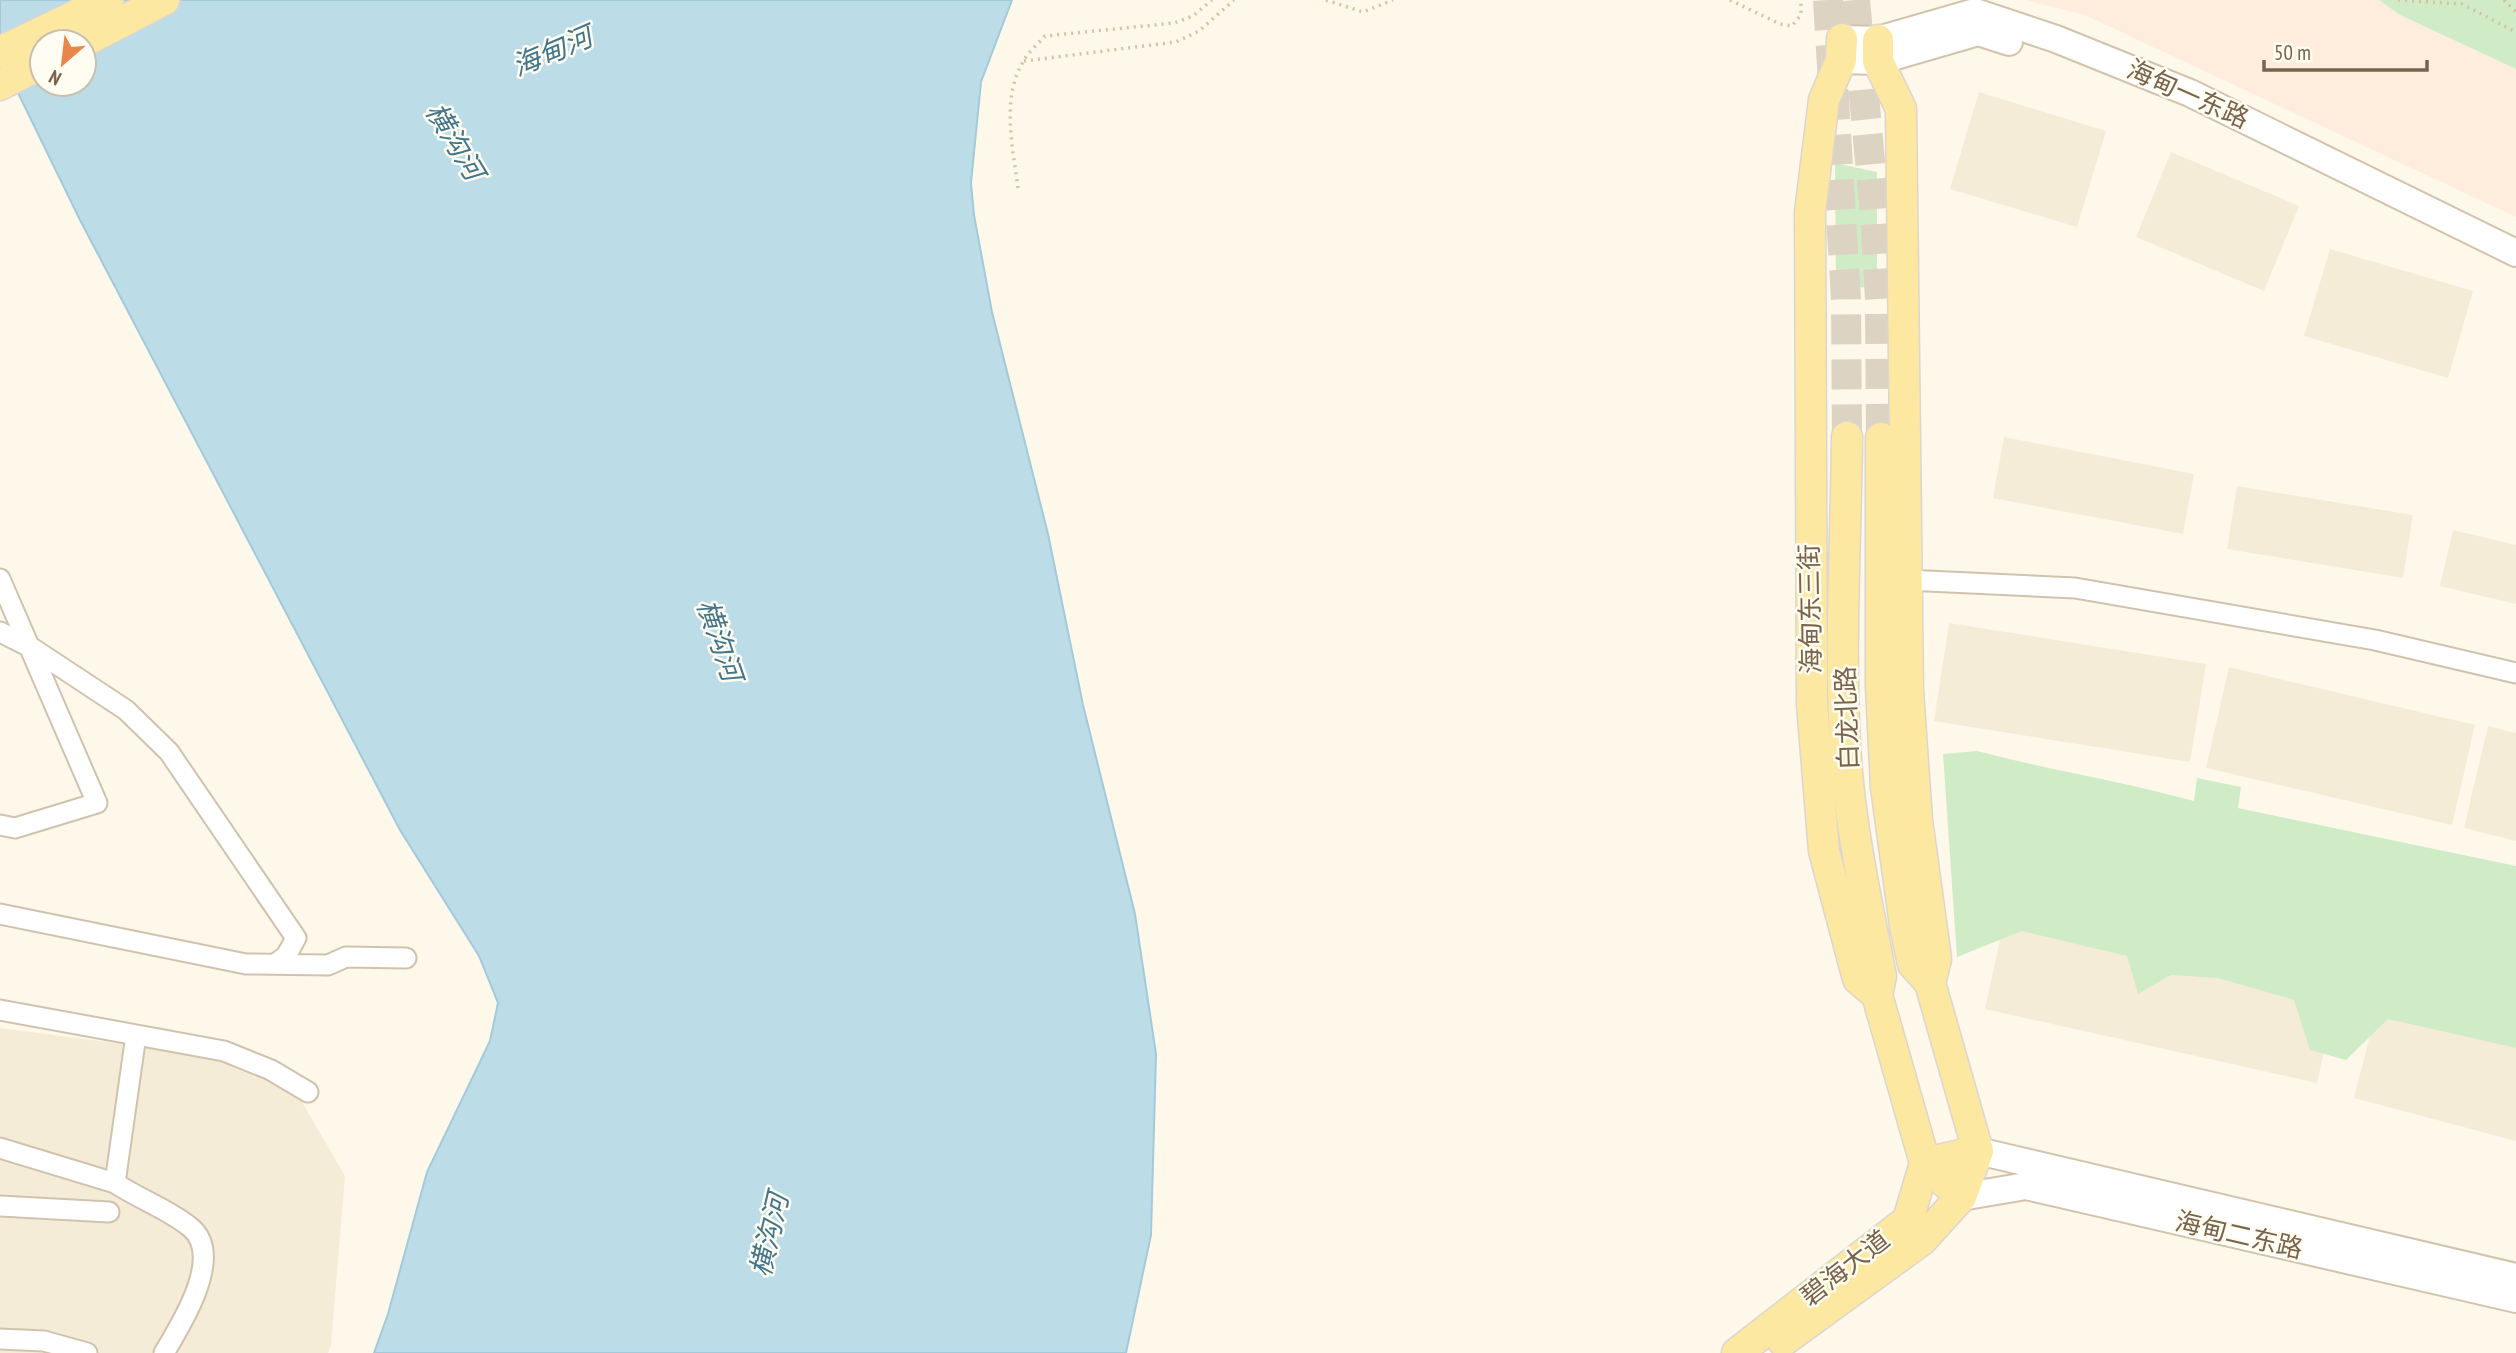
<svg xmlns="http://www.w3.org/2000/svg" width="2516" height="1353" font-family="'PT Sans Narrow','Noto Sans SC',sans-serif">
<style>
.residential{fill:#f5ecd8}
.commercial{fill:#feecdd}
.green{fill:#d0ecc7}
.water{fill:#bcdce8;stroke:#a2cadb;stroke-width:2;fill-rule:evenodd}
.lines{fill:none;stroke-linecap:round;stroke-linejoin:round}
.primary-tunnel{stroke:#dcd3c2;stroke-width:30;stroke-dasharray:30 15;stroke-linecap:butt}
.street-casing{stroke:#d1c2ae;stroke-width:23}
.secondary-casing{stroke:#d4c3ac;stroke-width:30}
.primary-casing{stroke:#dcd6d0;stroke-width:33}
.path{stroke:#dac0a2;stroke-width:3.5;stroke-dasharray:2 5;stroke-linecap:butt}
.street{stroke:#fff;stroke-width:19}
.secondary{stroke:#fff;stroke-width:26}
.primary{stroke:#fde8a1;stroke-width:30}
.labels{text-anchor:middle;stroke-width:5;stroke-linejoin:round;paint-order:stroke}
.street-label{font-size:26px;fill:#7a634b;stroke:#fffcf1}
.water-label{font-size:28px;font-style:italic;fill:#43768d;stroke:#fffcf1}
</style>
<rect width="100%" height="100%" fill="#fdf8ea"/>
<path class="residential" d="M 1979,92 L 2106,131 L 2077,227 L 1950,189 Z
M 2171,152 L 2299,206 L 2264,291 L 2136,237 Z
M 2330,249 L 2473,291 L 2448,378 L 2304,336 Z
M 2004,437 L 2194,474 L 2183,534 L 1993,498 Z
M 2237,486 L 2413,515 L 2403,578 L 2227,549 Z
M 2453,530 L 2516,545 L 2516,604 L 2440,586 Z
M 1949,623 L 2206,664 L 2190,762 L 1934,721 Z
M 2229,667 L 2475,725 L 2452,825 L 2206,768 Z
M 2488,726 L 2516,733 L 2516,841 L 2464,828 Z
M 2011,889 L 2344,962 L 2317,1083 L 1985,1009 Z
M 2384,981 L 2516,1015 L 2516,1141 L 2354,1098 Z
M 0,1028 L 223,1057 L 294,1088 L 345,1176 L 331,1345 L 328,1353 L 0,1353 Z"/>
<path class="commercial" d="M 2026,0 L 2379,0 L 2400,15 L 2516,69 L 2516,217 L 2085,15 Z"/>
<path class="green" d="M 2379,0 L 2516,0 L 2516,69 L 2400,15 Z
M 1835,163 L 1877,172 L 1877,288 L 1836,286 Z
M 1977,751 C 2049,770 2122,781 2194,801 L 2197,778 L 2241,787 L 2238,808 L 2516,866 L 2516,1048 L 2388,1019 L 2346,1060 L 2310,1050 L 2294,1000 L 2218,978 L 2171,975 L 2138,994 L 2127,956 L 2022,931 L 1957,957 L 1943,754 Z"/>
<path class="water" d="M 0,0 L 1012,0 L 981,82 L 971,183 L 974,215 L 992,312 L 1048,534 L 1083,705 L 1135,914 L 1156,1054 L 1151,1235 L 1126,1353 L 374,1353 L 388,1314 L 427,1172 L 490,1041 L 498,1003 L 479,956 L 400,830 L 80,220 L 0,56 ZM 42,42 L 84,42 L 84,84 L 42,84 Z"/>
<g class="lines">
<path class="primary-tunnel" d="M 1828,0 L 1846,299 L 1847,437
M 1855,0 L 1875,214 L 1880,299 L 1881,438"/>
<defs>
<path id="street" d="M 0,579 L 97,803 L 15,828 L 0,825
M 1906,580 L 2075,588 L 2375,640 L 2516,673
M 0,632 L 32,648 L 126,710 L 169,752 L 296,938 L 286,956 L 275,964
M 0,914 L 246,964 L 328,965 L 346,957 L 406,958
M 0,1010 L 224,1051 L 271,1070 L 308,1092
M 136,1035 L 115,1183 C 139,1199 168,1209 190,1227 C 225,1255 182,1323 164,1353
M 0,1148 L 115,1183
M 0,1206 L 109,1212
M 0,1339 L 44,1341 L 87,1353"/>
<path id="secondary" d="M 1842,39 L 1878,40 L 1975,12 L 2056,39 L 2190,93 L 2516,253
M 1841,60 L 1878,61 L 1978,32 L 2009,42
M 1978,1151 L 2516,1277
M 1961,1197 L 2026,1186 L 2516,1299"/>
<path id="primary" d="M 1878,40 L 1878,61 L 1901,109 L 1908,691 L 1917,820 L 1936,959 L 1930,983 L 1978,1151
M 83,42 L 164,0
M 0,52 L 108,0
M 0,85 L 42,63
M 1847,437 C 1846,548 1838,661 1847,772 C 1853,841 1868,908 1881,976 L 1877,995
M 1881,438 L 1881,687 L 1886,787 L 1905,926 L 1913,964 L 1930,983
M 1783,1341 L 1922,1240 L 1961,1197 L 1978,1151 L 1925,1163 L 1961,1197
M 1737,1353 L 1908,1220 L 1925,1163 L 1877,995 L 1858,979 L 1824,851 L 1812,705 L 1810,212 L 1824,100 L 1841,60 L 1842,39"/>
</defs>
<use href="#street" class="street-casing"/>
<use href="#secondary" class="secondary-casing"/>
<use href="#primary" class="primary-casing"/>
<path class="path" d="M 1326,0 L 1363,12 L 1393,0
M 1730,0 L 1780,24 L 1792,26 L 1801,15 L 1801,0
M 2398,0 L 2462,4 L 2516,32
M 2504,0 L 2516,12
M 1024,61 L 1176,42 L 1199,31 L 1234,0
M 1018,188 C 1013,149 1001,98 1023,62 C 1028,52 1038,44 1045,36 L 1174,23 L 1193,16 L 1212,0"/>
<use href="#street" class="street"/>
<use href="#secondary" class="secondary"/>
<use href="#primary" class="primary"/>
</g>
<g class="labels">
<g class="street-label">
<text transform="translate(2188 94) rotate(24)" y="9">海甸一东路</text>
<text transform="translate(1810 609) rotate(-91)" y="9">海甸东三街</text>
<text transform="translate(1847 718) rotate(-92)" y="9">白龙北路</text>
<text transform="translate(2239 1235) rotate(13)" y="9">海甸二东路</text>
<text transform="translate(1845 1268) rotate(-38)" y="9">碧海大道</text>
</g>
<g class="water-label">
<text transform="translate(552 51) rotate(-23)" y="10">海甸河</text>
<text transform="translate(455 141) rotate(59)" y="10">横沟河</text>
<text transform="translate(720 640) rotate(71)" y="10">横沟河</text>
<text transform="translate(769 1235) rotate(-77)" y="10">横沟河</text>
</g>
</g>
<g transform="translate(63 63) rotate(208)"><circle r="33" fill="#fffcf1" stroke="#cabfaf" stroke-width="2"/>
<path d="M0-5L12 26L0 18L-12 26Z" fill="#ea864c"/>
<text y="-10" font-size="19" font-weight="bold" text-anchor="middle" fill="#7a634b">N</text>
</g>
<path d="M2264 60v10h163v-10" fill="none" stroke="#7a634b" stroke-width="3.5"/>
<text x="2274" y="60" font-size="21" fill="#7a634b" stroke="#fffcf1" stroke-width="5" paint-order="stroke">50 m</text>
</svg>
